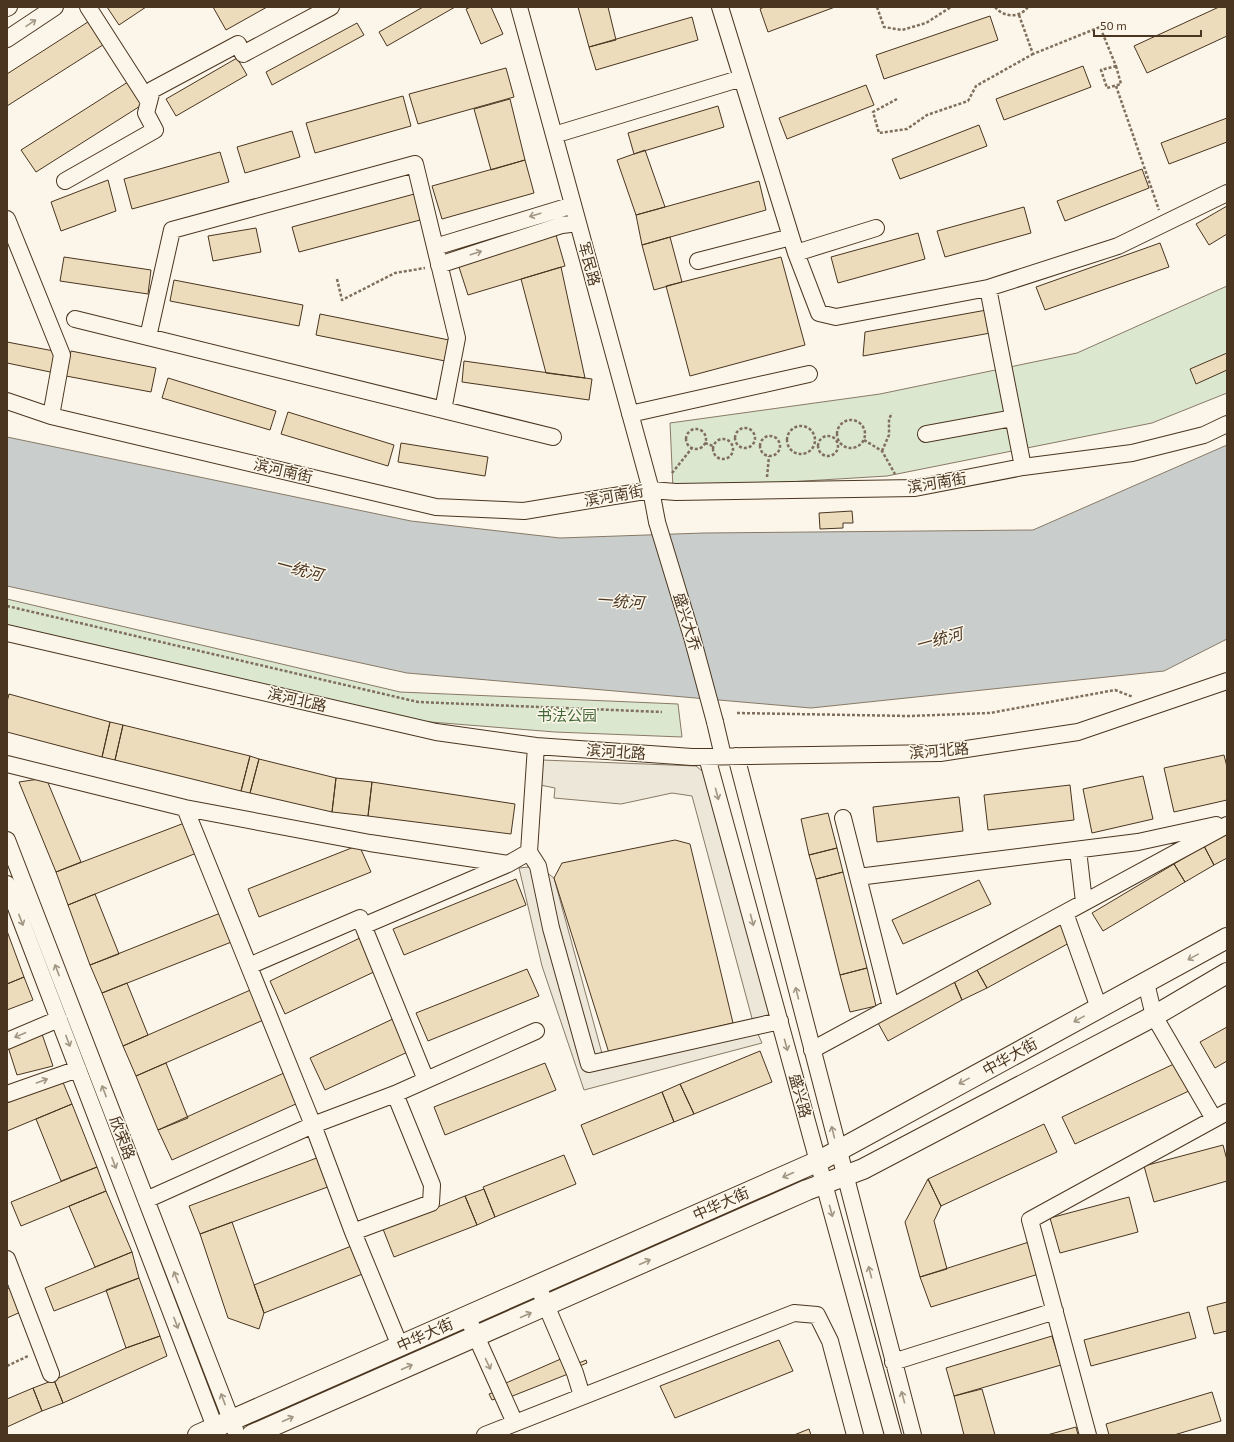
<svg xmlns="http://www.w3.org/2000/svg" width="1234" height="1442" font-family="'Exo 2','Noto Sans SC',sans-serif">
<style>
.green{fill:#dce7d0;stroke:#887966}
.parking{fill:#ede7d9;stroke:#887966}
.water{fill:#c9cecd;stroke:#887966}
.building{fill:#ecdcbc;stroke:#4a3520}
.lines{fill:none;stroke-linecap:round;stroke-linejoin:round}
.minor-casing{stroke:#4a3520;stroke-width:18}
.major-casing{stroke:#4a3520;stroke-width:22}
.path{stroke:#7f6f5c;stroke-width:2.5;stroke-dasharray:3 2;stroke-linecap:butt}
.minor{stroke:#fbf6e9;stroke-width:16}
.major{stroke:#fbf6e9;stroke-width:20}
.minor-bridge-casing{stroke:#4a3520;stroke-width:18;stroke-linecap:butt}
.minor-bridge{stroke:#fbf6e9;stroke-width:16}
.oneway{stroke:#a29684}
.labels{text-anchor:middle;stroke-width:3;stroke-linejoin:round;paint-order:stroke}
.street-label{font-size:15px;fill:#4a3520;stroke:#fbf6e9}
.park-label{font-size:15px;fill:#436837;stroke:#fbf6e9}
.water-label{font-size:16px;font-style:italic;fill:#4a3520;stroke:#fbf6e9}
</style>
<rect width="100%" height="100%" fill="#fbf6e9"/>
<path class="green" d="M 1227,286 L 1227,393 L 1152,423 L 887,476 L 673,489 L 670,423 L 880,394 L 1077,353 Z
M 7,599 L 400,692 L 678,704 L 682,737 L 555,732 L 418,721 L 7,628 Z"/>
<path class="parking" d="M 542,760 L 696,766 L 712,779 L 774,1017 L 753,1022 L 692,796 L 672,793 L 621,804 L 554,798 L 555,788 L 540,785 Z
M 538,866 L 554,878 L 606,1068 L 757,1032 L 762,1043 L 584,1090 L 542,966 L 519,868 Z"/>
<path class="water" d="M 7,437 L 411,521 L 560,538 L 704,533 L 1033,530 L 1227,445 L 1227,639 L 1164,671 L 811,708 L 407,673 L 7,586 Z"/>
<path class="building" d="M 107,7 L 146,7 L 119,25 Z
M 213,7 L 267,7 L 226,30 Z
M 423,7 L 455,7 L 387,46 L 379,32 Z
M 471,7 L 491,7 L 503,34 L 481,44 L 466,9 Z
M 578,7 L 608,7 L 616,40 L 589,47 Z
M 764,7 L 835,7 L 768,32 L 760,9 Z
M 1219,7 L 1227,7 L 1227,36 L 1147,73 L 1134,46 Z
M 990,16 L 998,40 L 884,79 L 876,55 Z
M 692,17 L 698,40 L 596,70 L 589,47 Z
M 91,20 L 106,43 L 7,106 L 7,74 Z
M 357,23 L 364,35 L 272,85 L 266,72 Z
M 237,58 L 247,75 L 176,116 L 166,99 Z
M 1083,66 L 1091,87 L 1004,120 L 996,99 Z
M 506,68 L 514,97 L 418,124 L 409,94 Z
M 131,80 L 145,103 L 36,172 L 21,150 Z
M 866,85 L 874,105 L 787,139 L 779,118 Z
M 403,96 L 411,126 L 315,153 L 306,123 Z
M 510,99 L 525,160 L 491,170 L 474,109 Z
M 718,106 L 724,127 L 634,154 L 628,133 Z
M 1227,118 L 1227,142 L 1169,164 L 1161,143 Z
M 979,125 L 987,146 L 900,179 L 892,159 Z
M 292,131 L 300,157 L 245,173 L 237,147 Z
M 645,150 L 665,207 L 636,215 L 617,160 Z
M 220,152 L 229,182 L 132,209 L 124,179 Z
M 525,160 L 534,193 L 442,219 L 432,186 Z
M 1142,169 L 1149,188 L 1065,221 L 1057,201 Z
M 108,180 L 116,211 L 61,231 L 51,202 Z
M 759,181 L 766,210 L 642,245 L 636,215 Z
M 418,193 L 424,219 L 299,252 L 292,227 Z
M 1227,206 L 1227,234 L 1209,245 L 1196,224 Z
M 1024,207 L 1031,233 L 945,257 L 937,231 Z
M 256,228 L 261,252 L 213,261 L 208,236 Z
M 918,233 L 925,259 L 838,283 L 831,257 Z
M 556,235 L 565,266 L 468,295 L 458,264 Z
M 670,237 L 682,282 L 654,290 L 642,245 Z
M 1160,243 L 1169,267 L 1045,310 L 1036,287 Z
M 64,257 L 151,270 L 148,294 L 60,281 Z
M 781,257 L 805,345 L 690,376 L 666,286 Z
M 561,267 L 585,378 L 546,373 L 521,279 Z
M 174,280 L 303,305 L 299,326 L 170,301 Z
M 992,309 L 996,332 L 863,356 L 865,332 Z
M 320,314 L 449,340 L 445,361 L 316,335 Z
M 7,342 L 59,352 L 55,373 L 7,363 Z
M 71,351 L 156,368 L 151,392 L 66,376 Z
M 1227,353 L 1227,370 L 1196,384 L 1190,369 Z
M 464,361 L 592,379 L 589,400 L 462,382 Z
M 168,378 L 276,411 L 270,430 L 162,398 Z
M 288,412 L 394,445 L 388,466 L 281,434 Z
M 401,443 L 488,457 L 485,476 L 398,462 Z
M 852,511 L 853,523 L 843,523 L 843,528 L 820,529 L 819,513 Z
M 9,694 L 110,722 L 102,757 L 7,732 L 7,702 Z
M 110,722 L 123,725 L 115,760 L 102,757 Z
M 123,725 L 250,756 L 241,791 L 115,760 Z
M 1224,755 L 1227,767 L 1227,800 L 1174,812 L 1164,768 Z
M 250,756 L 259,759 L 250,793 L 241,791 Z
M 259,759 L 336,778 L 332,812 L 250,793 Z
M 1143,776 L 1153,819 L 1092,833 L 1083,789 Z
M 46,778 L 81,862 L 56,872 L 19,782 Z
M 336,778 L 372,782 L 368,816 L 332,812 Z
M 372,782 L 515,804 L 511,834 L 368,816 Z
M 1070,785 L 1074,820 L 988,830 L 984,795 Z
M 959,797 L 963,831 L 877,842 L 873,807 Z
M 828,813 L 837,848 L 809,855 L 801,819 Z
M 187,822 L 199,852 L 68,905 L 56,872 Z
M 1227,832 L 1227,858 L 1214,865 L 1204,846 Z
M 675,840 L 690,844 L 733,1023 L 609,1053 L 554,878 L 562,863 Z
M 359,845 L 371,872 L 259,917 L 248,889 Z
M 1204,846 L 1214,865 L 1185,882 L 1174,864 Z
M 837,848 L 843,872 L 816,879 L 809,855 Z
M 1174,864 L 1185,882 L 1103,931 L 1092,913 Z
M 843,872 L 867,968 L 840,975 L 816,879 Z
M 516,879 L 526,905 L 404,955 L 393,929 Z
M 979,880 L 991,904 L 903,944 L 892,920 Z
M 95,894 L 119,954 L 90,965 L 68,905 Z
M 223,912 L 234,941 L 102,993 L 90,965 Z
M 1061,924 L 1071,942 L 987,988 L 977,970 Z
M 7,931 L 24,977 L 7,984 Z
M 362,937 L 378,970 L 285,1014 L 270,981 Z
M 867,968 L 876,1006 L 850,1012 L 840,975 Z
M 527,969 L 539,996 L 428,1041 L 416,1013 Z
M 977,970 L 987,988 L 962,1000 L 954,981 Z
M 24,977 L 33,1000 L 7,1010 L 7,984 Z
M 954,981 L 962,1000 L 888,1041 L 878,1023 Z
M 127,983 L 148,1035 L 123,1046 L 102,993 Z
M 255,988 L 268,1018 L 136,1076 L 123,1046 Z
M 397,1017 L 412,1050 L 325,1090 L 310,1058 Z
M 1227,1027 L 1227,1061 L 1215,1068 L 1200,1042 Z
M 42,1034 L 53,1066 L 17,1075 L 8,1047 Z
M 760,1051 L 772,1082 L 694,1114 L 680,1084 Z
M 1178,1062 L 1191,1090 L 1075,1144 L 1062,1117 Z
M 166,1063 L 188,1118 L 158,1130 L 136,1076 Z
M 545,1063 L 556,1090 L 445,1135 L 434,1107 Z
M 284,1073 L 298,1103 L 172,1160 L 158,1130 Z
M 62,1080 L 72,1104 L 7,1131 L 7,1103 Z
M 680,1084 L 694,1114 L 674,1122 L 662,1092 Z
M 662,1092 L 674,1122 L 593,1155 L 581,1125 Z
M 72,1104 L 97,1167 L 61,1181 L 36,1119 Z
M 1044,1124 L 1057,1152 L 941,1206 L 928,1179 Z
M 1223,1145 L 1227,1160 L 1227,1181 L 1154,1202 L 1144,1166 Z
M 564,1155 L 576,1184 L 495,1217 L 483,1187 Z
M 322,1156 L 333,1185 L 200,1234 L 189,1206 Z
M 97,1167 L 106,1191 L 21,1226 L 11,1202 Z
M 928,1179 L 941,1206 L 934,1221 L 947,1269 L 920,1277 L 905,1222 Z
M 484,1189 L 495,1217 L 477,1225 L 465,1196 Z
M 106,1191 L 132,1252 L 95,1267 L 69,1206 Z
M 465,1196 L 477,1225 L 394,1257 L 383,1229 Z
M 1129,1197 L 1138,1232 L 1060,1253 L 1050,1218 Z
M 232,1222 L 264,1313 L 259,1329 L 228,1318 L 200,1234 Z
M 364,1241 L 375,1269 L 264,1313 L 254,1285 Z
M 1032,1241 L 1042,1273 L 931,1307 L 920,1277 Z
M 132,1252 L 139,1278 L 54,1311 L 45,1288 Z
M 139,1278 L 160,1336 L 126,1348 L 106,1290 Z
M 14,1286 L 23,1311 L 7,1318 L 7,1289 Z
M 1227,1302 L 1227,1331 L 1214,1334 L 1207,1307 Z
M 1189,1312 L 1196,1338 L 1091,1366 L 1084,1340 Z
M 160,1336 L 167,1356 L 63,1403 L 54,1380 L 126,1348 Z
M 1052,1336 L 1061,1365 L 954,1396 L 946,1368 Z
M 779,1340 L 793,1371 L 675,1418 L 660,1386 Z
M 563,1358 L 567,1368 L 586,1360 L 587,1363 L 568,1371 L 568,1374 L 510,1397 L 509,1394 L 492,1400 L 489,1394 L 505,1388 L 506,1383 Z
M 54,1380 L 63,1403 L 42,1411 L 33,1388 Z
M 33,1388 L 42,1411 L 7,1427 L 7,1399 Z
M 982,1389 L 995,1435 L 964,1435 L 954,1396 Z
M 1212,1392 L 1221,1421 L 1174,1435 L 1109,1435 L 1106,1424 Z
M 1076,1427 L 1078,1435 L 1047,1435 Z
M 809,1429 L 811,1435 L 794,1435 Z"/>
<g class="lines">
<defs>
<path id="minor" d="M 88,7 L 149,102
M 519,7 L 651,490 L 657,522
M 720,7 L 796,253 L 819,313 L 836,317 L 988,288 L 1118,246 L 1227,193
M 7,8 L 9,7
M 7,39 L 55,7
M 554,135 L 742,78
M 65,181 L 155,130 L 146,113 L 152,90 L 238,44 L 243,54 L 331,7
M 7,219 L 62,355 L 51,416
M 435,247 L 573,205
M 796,253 L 876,228
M 698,261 L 791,237
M 439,265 L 562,225 L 578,223
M 988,288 L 1023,467
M 75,319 L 553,437
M 148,337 L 172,230 L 415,164 L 457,338 L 443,410
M 7,401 L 51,416 L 436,507 L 524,511 L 651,490 L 676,492 L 915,488 L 1023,467 L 1132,453 L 1204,435 L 1227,424
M 630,414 L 809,374
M 926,434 L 1013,418
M 7,633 L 436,732 L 536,746 L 692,757 L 940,753 L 1078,732 L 1227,681
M 715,722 L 723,756
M 536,746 L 529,852 L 538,866 L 551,928 L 589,1064 L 780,1021
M 736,756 L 913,1435
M 707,757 L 893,1435
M 7,764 L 185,808 L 370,843 L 508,864
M 843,818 L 891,1007
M 7,840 L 237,1435
M 1078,850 L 1084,902
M 858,877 L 1138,842 L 1216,825
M 7,884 L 218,1435
M 1065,913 L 1099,1008
M 363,926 L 508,864 L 529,852
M 249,966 L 360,918 L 426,1080
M 1146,983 L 1154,1016 L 1214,1119
M 7,1041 L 59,1019
M 812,1050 L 1227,825
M 7,1094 L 78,1069
M 146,1200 L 313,1125 L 185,808
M 353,1232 L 431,1203 L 432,1185 L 395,1094
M 7,1259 L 51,1374
M 537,1284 L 575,1373 L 582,1396
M 467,1316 L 515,1423
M 400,1346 L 353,1232 L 313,1125 L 395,1094 L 536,1031
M 893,1362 L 1055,1311
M 485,1435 L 794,1313 L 817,1315 L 830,1341 L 855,1435
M 1088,1435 L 1030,1220 L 1227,1112"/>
<path id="major" d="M 198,1435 L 821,1160 L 1227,938
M 252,1435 L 807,1190 L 863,1169 L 1154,1016 L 1227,973"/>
</defs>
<use href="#minor" class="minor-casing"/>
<use href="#major" class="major-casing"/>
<path class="path" d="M 877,7 L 884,27 L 902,30 L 926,23 L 951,7
M 995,7 C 1004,18 1020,18 1028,7
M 1019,15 L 1033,54 L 1100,27 L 1116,66
M 1116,66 L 1121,84 L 1107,88 L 1101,70 Z
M 1116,86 L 1159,210
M 897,99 L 873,112 L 879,133 L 907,129 L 927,115 L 968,101 L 976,86 L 1033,54
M 337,279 L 342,300 L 395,273 L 425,268
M837 434a14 14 0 1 1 28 0a14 14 0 1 1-28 0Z
M787 440a14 14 0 1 1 28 0a14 14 0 1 1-28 0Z
M735 438a10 10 0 1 1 20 0a10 10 0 1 1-20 0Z
M686 439a10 10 0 1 1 20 0a10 10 0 1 1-20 0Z
M818 446a10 10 0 1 1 20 0a10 10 0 1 1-20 0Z
M760 446a10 10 0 1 1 20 0a10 10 0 1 1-20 0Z
M713 449a10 10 0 1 1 20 0a10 10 0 1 1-20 0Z
M 864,440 L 882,451 L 895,474
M 705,443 L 713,446
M 882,451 L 889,435 L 889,419 L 892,413
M 672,473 L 692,448
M 767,477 L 769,456
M 7,606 L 418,702 L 662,712
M 737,713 L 909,716 L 990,713 L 1115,690 L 1133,697
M 7,1366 L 28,1356"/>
<use href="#minor" class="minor"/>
<use href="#major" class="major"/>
<defs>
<path id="minor-bridge" d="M 657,522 L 692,637 L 715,722"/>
</defs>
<use href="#minor-bridge" class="minor-bridge-casing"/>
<use href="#minor-bridge" class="minor-bridge"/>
</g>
<defs><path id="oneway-shaft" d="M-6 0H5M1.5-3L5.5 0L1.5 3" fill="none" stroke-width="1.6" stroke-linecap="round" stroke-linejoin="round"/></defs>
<g class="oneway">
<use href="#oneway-shaft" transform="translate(31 23) rotate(-34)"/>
<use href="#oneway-shaft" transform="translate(535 215) rotate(163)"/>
<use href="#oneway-shaft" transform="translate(476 253) rotate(-18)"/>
<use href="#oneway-shaft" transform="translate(717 794) rotate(75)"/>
<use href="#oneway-shaft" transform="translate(21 920) rotate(69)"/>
<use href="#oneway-shaft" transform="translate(752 920) rotate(75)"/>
<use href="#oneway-shaft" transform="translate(1193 957) rotate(151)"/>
<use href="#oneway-shaft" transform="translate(57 970) rotate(-111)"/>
<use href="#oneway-shaft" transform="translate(797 993) rotate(-104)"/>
<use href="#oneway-shaft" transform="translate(1079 1019) rotate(151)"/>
<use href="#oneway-shaft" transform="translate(20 1035) rotate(157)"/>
<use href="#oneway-shaft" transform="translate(68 1041) rotate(69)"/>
<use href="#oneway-shaft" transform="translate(786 1045) rotate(75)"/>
<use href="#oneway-shaft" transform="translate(42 1081) rotate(-20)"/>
<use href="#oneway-shaft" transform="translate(964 1081) rotate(151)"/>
<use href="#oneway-shaft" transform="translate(104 1091) rotate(-111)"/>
<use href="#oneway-shaft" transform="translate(833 1132) rotate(-104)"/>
<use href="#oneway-shaft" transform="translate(114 1163) rotate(69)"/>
<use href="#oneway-shaft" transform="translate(788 1175) rotate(156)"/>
<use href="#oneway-shaft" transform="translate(831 1211) rotate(75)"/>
<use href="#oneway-shaft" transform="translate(645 1262) rotate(-24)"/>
<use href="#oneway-shaft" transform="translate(870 1272) rotate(-105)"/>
<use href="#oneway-shaft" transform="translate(176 1277) rotate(-111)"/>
<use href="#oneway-shaft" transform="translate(526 1315) rotate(-24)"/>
<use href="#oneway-shaft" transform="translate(176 1323) rotate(69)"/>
<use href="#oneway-shaft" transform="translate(488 1364) rotate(65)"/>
<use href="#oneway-shaft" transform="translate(407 1367) rotate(-24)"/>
<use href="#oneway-shaft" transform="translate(903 1397) rotate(-105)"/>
<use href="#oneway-shaft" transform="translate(223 1399) rotate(-111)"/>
<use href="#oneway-shaft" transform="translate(288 1419) rotate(-24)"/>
</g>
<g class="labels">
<g class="street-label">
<text transform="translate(589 264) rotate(75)" y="5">军民路</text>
<text transform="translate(283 471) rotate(13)" y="5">滨河南街</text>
<text transform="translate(937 483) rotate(-9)" y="5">滨河南街</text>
<text transform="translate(614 496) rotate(-10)" y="5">滨河南街</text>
<text transform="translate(687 622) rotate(73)" y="5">盛兴大乔</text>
<text transform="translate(297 700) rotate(13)" y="5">滨河北路</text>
<text transform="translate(939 751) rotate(-5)" y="5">滨河北路</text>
<text transform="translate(616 752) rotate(4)" y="5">滨河北路</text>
<text transform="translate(1010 1057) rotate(-29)" y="5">中华大街</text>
<text transform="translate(800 1096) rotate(75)" y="5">盛兴路</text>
<text transform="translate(122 1138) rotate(69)" y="5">欣荣路</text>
<text transform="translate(721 1204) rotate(-24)" y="5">中华大街</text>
<text transform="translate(425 1335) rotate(-24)" y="5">中华大街</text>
</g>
<g class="park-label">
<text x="567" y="721">书法公园</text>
</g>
<g class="water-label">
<text transform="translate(299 569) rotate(15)" y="6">一统河</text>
<text transform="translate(620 601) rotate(4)" y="6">一统河</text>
<text transform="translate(939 639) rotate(-15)" y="6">一统河</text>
</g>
</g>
<rect width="1234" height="1442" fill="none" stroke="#4a3520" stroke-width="16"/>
<path d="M1094 30v6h107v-6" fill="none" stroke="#4a3520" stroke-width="2"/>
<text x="1100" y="30" font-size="12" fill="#4a3520" stroke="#fbf6e9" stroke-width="3" paint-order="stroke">50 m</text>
</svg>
